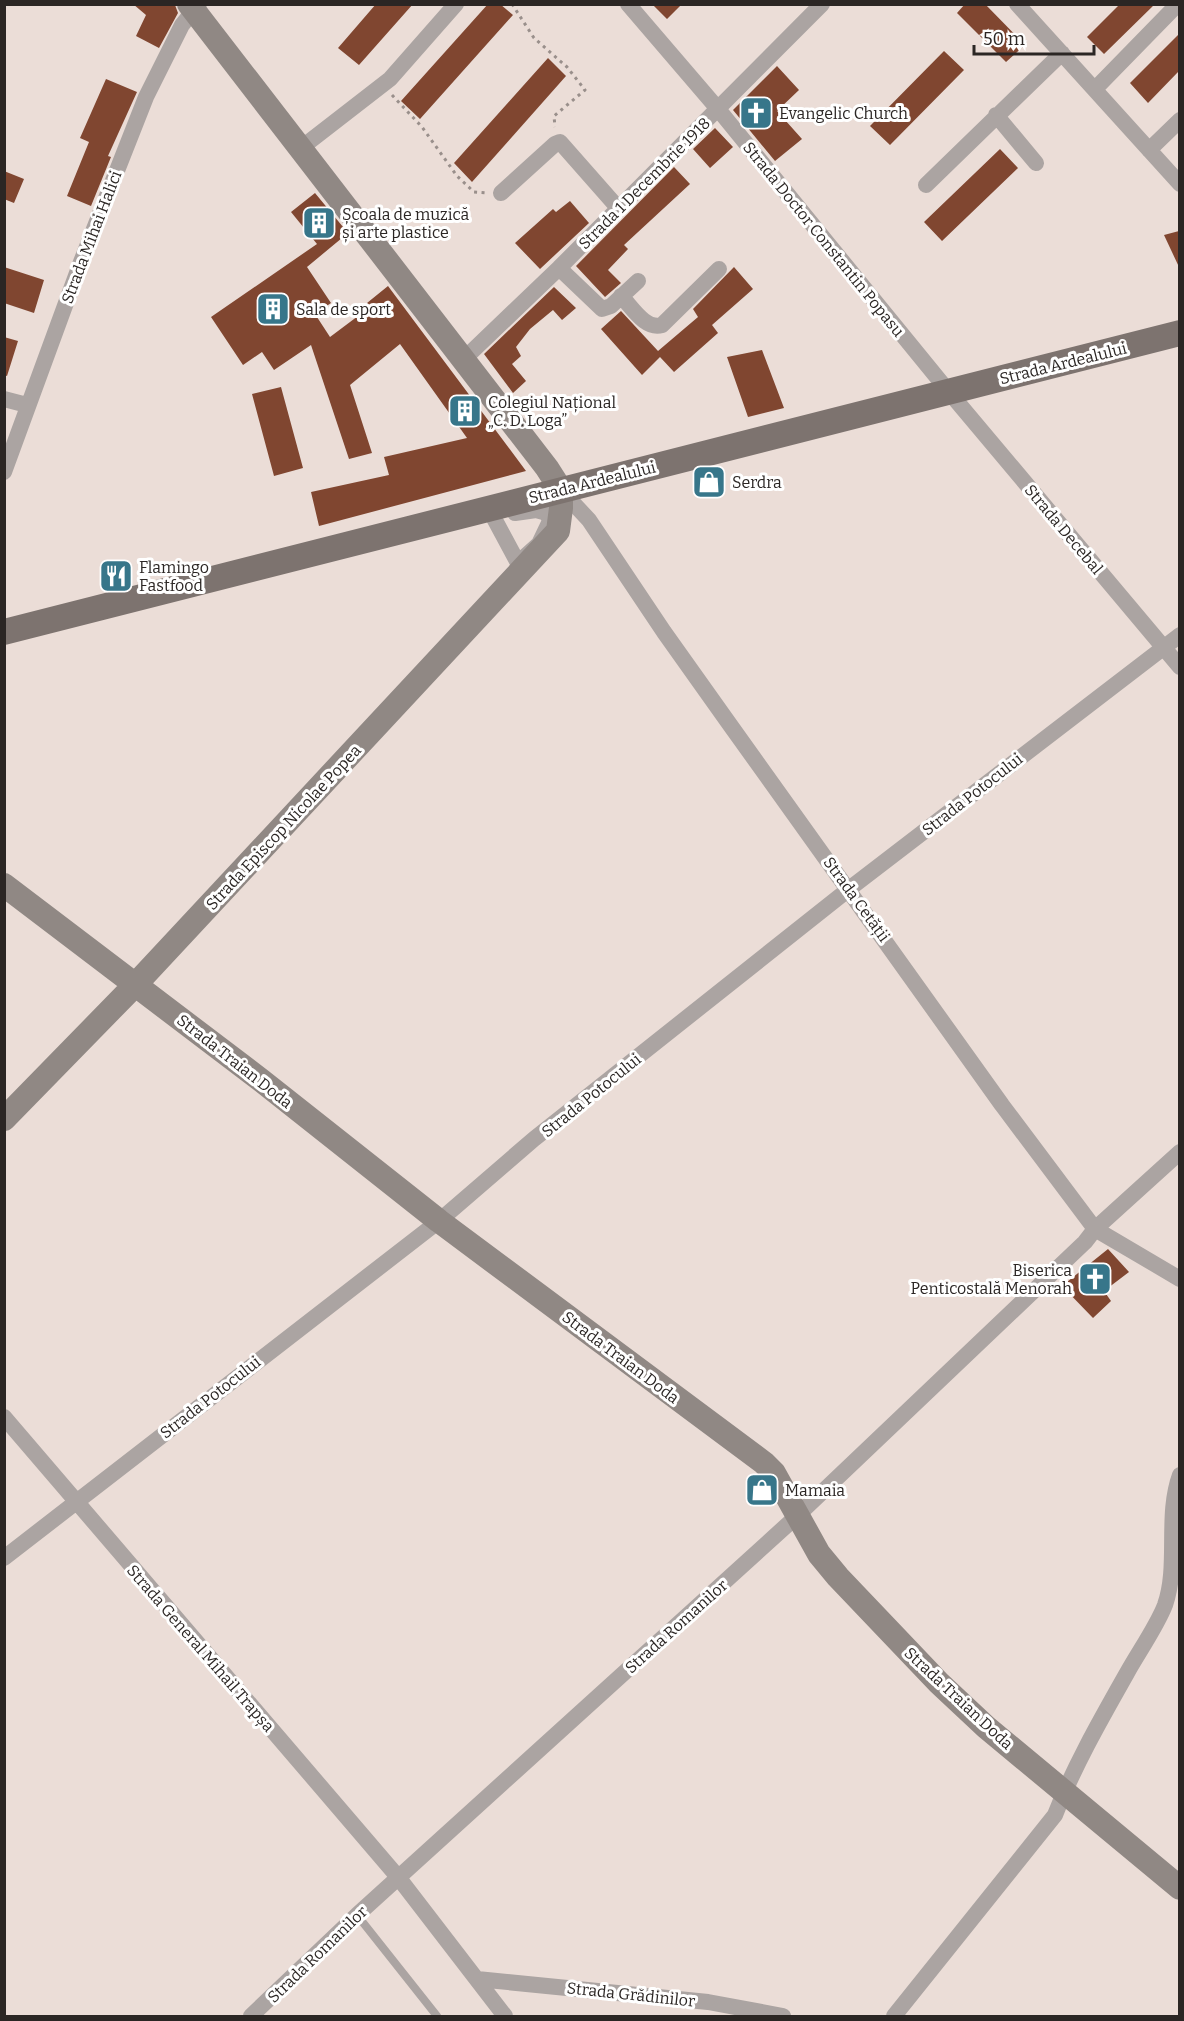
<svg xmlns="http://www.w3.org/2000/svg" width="1184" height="2021" font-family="Bitter,serif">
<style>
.building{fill:#804630}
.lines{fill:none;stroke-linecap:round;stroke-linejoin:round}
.path{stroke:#998f8b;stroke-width:3;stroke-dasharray:3 4.5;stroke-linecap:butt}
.lane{stroke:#aba4a2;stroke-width:8}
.street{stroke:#aba4a2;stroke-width:16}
.secondary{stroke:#908884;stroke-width:24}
.primary{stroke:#7d736f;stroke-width:26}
.labels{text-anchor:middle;stroke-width:6;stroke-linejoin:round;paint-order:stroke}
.poi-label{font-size:16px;fill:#2b2624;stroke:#fff;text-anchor:start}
.street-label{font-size:16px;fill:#2b2624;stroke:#fff}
</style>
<rect width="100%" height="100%" fill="#ebddd7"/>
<path class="building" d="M 133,4 L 175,5 L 178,13 L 159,48 L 136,36 L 146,15 Z
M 376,4 L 413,4 L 359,65 L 338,48 Z
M 488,4 L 500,4 L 513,15 L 420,119 L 401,101 Z
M 652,4 L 682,4 L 667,19 Z
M 965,4 L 985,4 L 1025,45 L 1006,62 L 957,13 Z
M 1120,4 L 1155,4 L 1104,54 L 1087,37 Z
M 1179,34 L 1179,71 L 1148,103 L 1130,83 Z
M 944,51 L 964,70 L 890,145 L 870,126 Z
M 548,58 L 566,76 L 472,182 L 454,163 Z
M 777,66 L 799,90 L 777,111 L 802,139 L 775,161 L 733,110 Z
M 106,79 L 137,92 L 108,156 L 111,157 L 91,206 L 67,196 L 89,142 L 80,138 Z
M 715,128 L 733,147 L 710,168 L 693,149 Z
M 1000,149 L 1018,168 L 942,241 L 924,222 Z
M 674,167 L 690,184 L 624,245 L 628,249 L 608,270 L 621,283 L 605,297 L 576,266 Z
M 4,171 L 24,179 L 14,203 L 4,199 Z
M 315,193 L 348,233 L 307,267 L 331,303 L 315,314 L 330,337 L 370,307 L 367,303 L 388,286 L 526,471 L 319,526 L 311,492 L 389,475 L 384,457 L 467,438 L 400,344 L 350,385 L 372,453 L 349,459 L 311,345 L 274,370 L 262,352 L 243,365 L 211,317 L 317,244 L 291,212 Z
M 570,201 L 589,223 L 540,269 L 515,243 L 553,209 L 556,212 Z
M 1179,231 L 1179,267 L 1164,235 Z
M 4,267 L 44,280 L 34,313 L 4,303 Z
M 734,267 L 753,289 L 712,325 L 718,333 L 674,372 L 660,357 L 642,375 L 601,329 L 621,311 L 658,351 L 698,317 L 693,309 Z
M 554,287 L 576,308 L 562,320 L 553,310 L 530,329 L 516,347 L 521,356 L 512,364 L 526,381 L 513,393 L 484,354 Z
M 4,337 L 18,341 L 7,376 L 4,375 Z
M 762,350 L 784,408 L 748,417 L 727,357 Z
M 281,387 L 303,468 L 274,476 L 252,394 Z
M 1108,1249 L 1129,1272 L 1104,1291 L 1111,1301 L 1093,1318 L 1062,1286 Z"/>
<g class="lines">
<path class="path" d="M 512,4 L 534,38 L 567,67 L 585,90 L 554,116 L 555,127
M 392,95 L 422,127 L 457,176 L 474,192 L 487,193"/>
<path class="lane" d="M 357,1915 L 437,2016"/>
<path class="street" d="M 628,4 L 718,109 L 949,392 L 1180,667
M 1017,4 L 1180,184
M 1095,89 L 1178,4
M 996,115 L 1036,163
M 301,148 L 390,79 L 456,4
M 1149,150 L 1180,120
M 926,185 L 1062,53
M 501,193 L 555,144 L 560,142 L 619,209
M 559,268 L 602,309 L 611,306 L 638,281
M 621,296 C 632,307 645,330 662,325 L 719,269
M 464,359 L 559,268 L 822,4
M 4,399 L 27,405
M 4,472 L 81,262 L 146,97 L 182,25 L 199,4
M 561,490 L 589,520 L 664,632 L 728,722 L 1002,1105 L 1095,1229 L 1180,1279
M 489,509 L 518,563 L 539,544 L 550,521 L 547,513 L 536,510 L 515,513
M 4,1417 L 398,1877 L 505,2016
M 4,1558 L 439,1221 L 534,1139 L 849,889 L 1180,635
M 477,1979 L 708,2002 L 783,2016
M 251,2016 L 357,1915 L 797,1516 L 1085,1242 L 1095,1229 L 1180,1152
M 894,2016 L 1055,1815 C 1074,1766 1101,1719 1127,1673 C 1138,1653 1157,1626 1165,1605 C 1179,1565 1165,1516 1180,1475"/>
<path class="secondary" d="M 4,885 L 262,1081 L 439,1221 L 764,1463 L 774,1473 L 819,1554 L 838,1577 L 939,1683 L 986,1727 L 1180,1888
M 4,1119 L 135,985 L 558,531 L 561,508 L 561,490 L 547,468 L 189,4"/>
<path class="primary" d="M 4,632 L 1180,333"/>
</g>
<defs>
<symbol id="church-square" viewBox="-11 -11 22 22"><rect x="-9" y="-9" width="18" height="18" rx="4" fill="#37768a" stroke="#fff"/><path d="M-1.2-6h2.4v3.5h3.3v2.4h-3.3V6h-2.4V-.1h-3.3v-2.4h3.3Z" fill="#fff"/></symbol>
<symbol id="building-square" viewBox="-11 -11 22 22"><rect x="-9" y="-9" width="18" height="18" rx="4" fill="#37768a" stroke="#fff"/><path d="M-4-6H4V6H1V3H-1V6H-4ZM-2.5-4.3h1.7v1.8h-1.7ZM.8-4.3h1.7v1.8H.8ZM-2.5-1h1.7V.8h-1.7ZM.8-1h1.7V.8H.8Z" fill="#fff"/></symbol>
<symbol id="shop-square" viewBox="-11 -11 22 22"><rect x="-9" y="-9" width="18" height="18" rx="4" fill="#37768a" stroke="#fff"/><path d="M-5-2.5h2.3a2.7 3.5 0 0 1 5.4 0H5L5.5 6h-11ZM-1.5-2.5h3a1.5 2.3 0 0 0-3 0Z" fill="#fff"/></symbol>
<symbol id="restaurant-square" viewBox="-11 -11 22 22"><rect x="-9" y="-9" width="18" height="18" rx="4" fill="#37768a" stroke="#fff"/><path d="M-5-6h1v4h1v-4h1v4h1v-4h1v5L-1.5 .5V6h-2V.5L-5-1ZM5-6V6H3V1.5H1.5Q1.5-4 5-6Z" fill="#fff"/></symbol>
</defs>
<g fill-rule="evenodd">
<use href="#church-square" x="737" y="94" width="38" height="38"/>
<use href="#building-square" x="300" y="204" width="38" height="38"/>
<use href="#building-square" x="254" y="290" width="38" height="38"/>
<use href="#building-square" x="446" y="392" width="38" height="38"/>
<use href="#shop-square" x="690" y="463" width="38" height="38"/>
<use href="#restaurant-square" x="97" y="557" width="38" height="38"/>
<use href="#church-square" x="1076" y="1260" width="38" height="38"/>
<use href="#shop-square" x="743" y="1471" width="38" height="38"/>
</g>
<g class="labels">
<g class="poi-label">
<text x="779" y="119">Evangelic Church</text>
<text x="342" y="220">Școala de muzică<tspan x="342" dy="18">și arte plastice</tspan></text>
<text x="296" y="315">Sala de sport</text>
<text x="488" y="408">Colegiul Național<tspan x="488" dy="18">„C. D. Loga”</tspan></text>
<text x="732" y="488">Serdra</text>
<text x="139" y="573">Flamingo<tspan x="139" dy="18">Fastfood</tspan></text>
<text x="1072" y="1276" text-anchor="end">Biserica<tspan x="1072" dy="18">Penticostală Menorah</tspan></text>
<text x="785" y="1496">Mamaia</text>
</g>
<g class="street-label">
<text transform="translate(644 183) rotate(-45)" y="6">Strada 1 Decembrie 1918</text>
<text transform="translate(91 237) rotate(-69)" y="6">Strada Mihai Halici</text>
<text transform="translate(824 239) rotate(51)" y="6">Strada Doctor Constantin Popasu</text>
<text transform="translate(1063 363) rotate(-14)" y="6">Strada Ardealului</text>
<text transform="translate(592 482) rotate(-14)" y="6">Strada Ardealului</text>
<text transform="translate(1064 529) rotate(50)" y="6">Strada Decebal</text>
<text transform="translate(972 794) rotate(-38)" y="6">Strada Potocului</text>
<text transform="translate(283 827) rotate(-47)" y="6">Strada Episcop Nicolae Popea</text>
<text transform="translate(857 899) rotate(54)" y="6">Strada Cetății</text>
<text transform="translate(235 1061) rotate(38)" y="6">Strada Traian Doda</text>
<text transform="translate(591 1095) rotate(-39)" y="6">Strada Potocului</text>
<text transform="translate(621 1357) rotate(37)" y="6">Strada Traian Doda</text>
<text transform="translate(210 1397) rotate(-38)" y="6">Strada Potocului</text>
<text transform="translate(676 1626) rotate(-42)" y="6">Strada Romanilor</text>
<text transform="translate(201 1648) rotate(49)" y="6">Strada General Mihail Trapșa</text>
<text transform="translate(959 1698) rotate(43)" y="6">Strada Traian Doda</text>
<text transform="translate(317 1954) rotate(-44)" y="6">Strada Romanilor</text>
<text transform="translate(631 1994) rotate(6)" y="6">Strada Grădinilor</text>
</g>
</g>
<rect width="1184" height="2021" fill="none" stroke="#2b2624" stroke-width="12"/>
<path d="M974 45v9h120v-9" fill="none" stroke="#2b2624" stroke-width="3"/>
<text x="983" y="45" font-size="18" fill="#2b2624" stroke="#ffffff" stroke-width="4.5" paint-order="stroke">50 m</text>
</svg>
